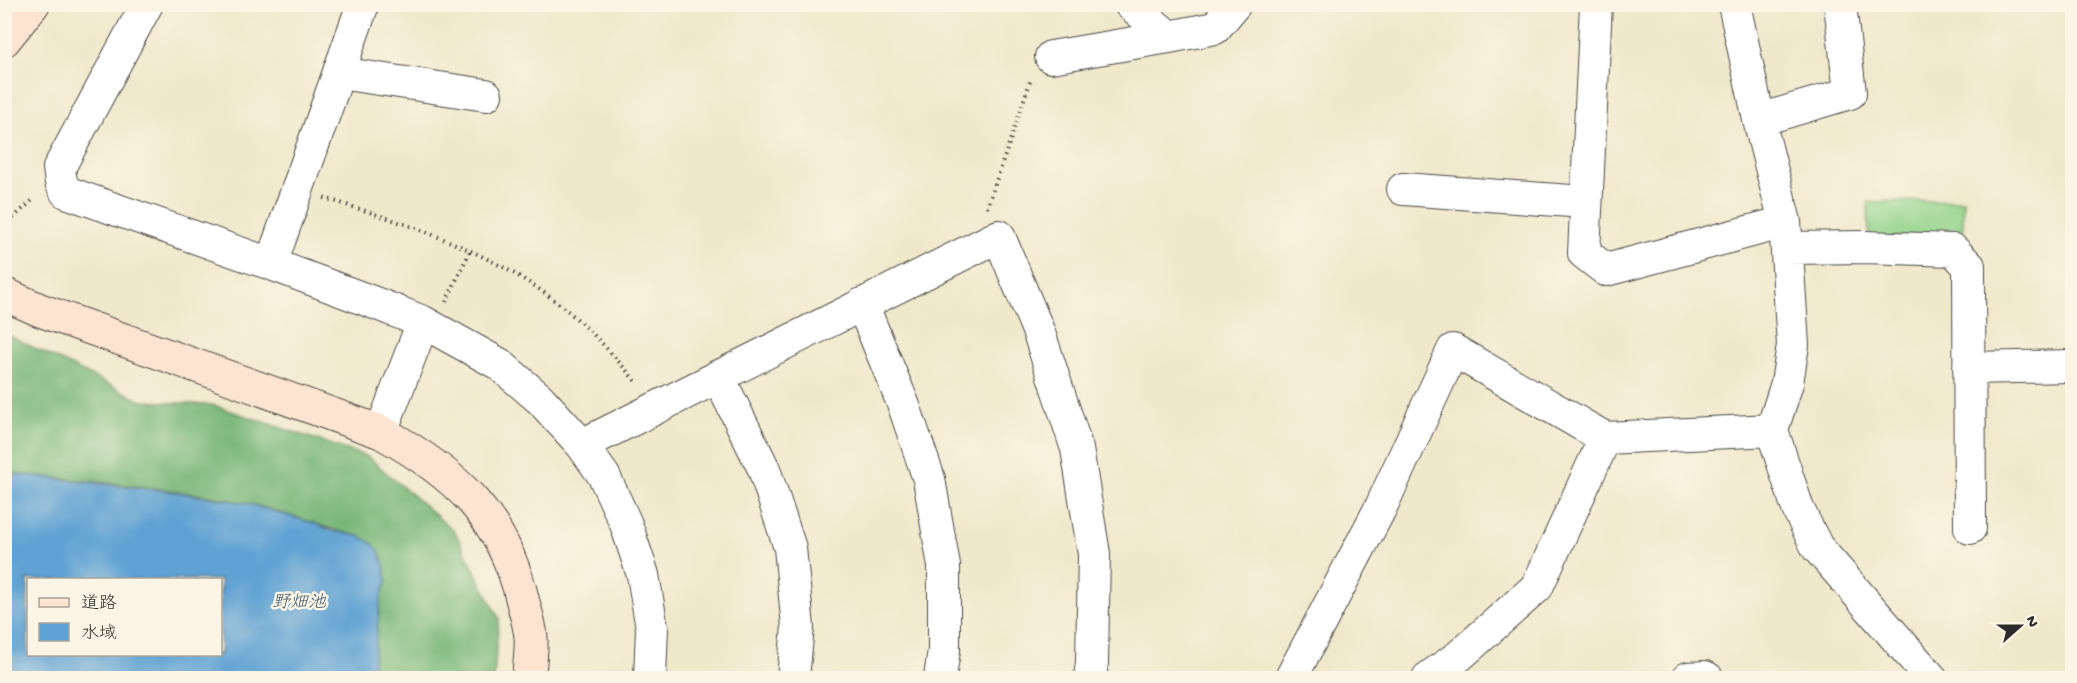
<svg xmlns="http://www.w3.org/2000/svg" width="2077" height="683" font-family="'Gochi Hand','Klee One',sans-serif">
<style>
.green{fill:#92d38a;stroke:#5e7f5a;stroke-width:1.5}
.forest{fill:#75b576;stroke:#507050;stroke-width:1.5}
.water{fill:#5ea2d3;stroke:#44667f;stroke-width:1.5;fill-rule:evenodd}
.lines{fill:none;stroke-linecap:round;stroke-linejoin:round}
.street-casing{stroke:#494743;stroke-width:34}
.secondary-casing{stroke:#494743;stroke-width:35}
.path{stroke:#494743;stroke-width:4;stroke-dasharray:1.5 4.5;stroke-linecap:butt}
.street{stroke:#fff;stroke-width:32}
.secondary{stroke:#fde4d1;stroke-width:33}
.labels{text-anchor:middle;stroke-width:5;stroke-linejoin:round;paint-order:stroke}
.water-label{font-size:18px;font-style:italic;fill:#3f5b6e;stroke:#fcf5e5}
</style>
<rect width="100%" height="100%" fill="#fcf5e5"/>
<filter id="ink" filterUnits="userSpaceOnUse"><feTurbulence type="fractalNoise" baseFrequency=".0167" numOctaves="2"/><feDisplacementMap in="SourceGraphic" scale="12" xChannelSelector="R" yChannelSelector="G"/><feConvolveMatrix kernelMatrix="1 2 1 2 8 2 1 2 1" color-interpolation-filters="sRGB"/></filter>
<filter id="wash" filterUnits="userSpaceOnUse"><feTurbulence type="fractalNoise" baseFrequency=".008" numOctaves="4" result="noise"/><feDisplacementMap in="SourceGraphic" scale="24" xChannelSelector="R" yChannelSelector="G"/><feGaussianBlur stdDeviation="1.35" result="paint"/><feColorMatrix in="noise" values="0 0 0 0 0 0 0 0 0 0 0 0 0 0 0 0 0 1.4 0 .05"/><feComposite in="paint" operator="in"/></filter>
<g filter="url(#wash)">
<rect width="100%" height="100%" fill="#f0e8cb"/>
<path class="green" d="M 1963,200 L 1963,236 L 1869,239 L 1868,202 Z"/>
<path class="forest" d="M 4,333 L 142,401 L 213,405 L 368,457 L 455,532 L 499,618 L 494,678 L 371,678 L 381,597 L 387,581 L 385,574 L 359,536 C 320,528 284,511 245,503 C 167,486 83,481 5,473 Z"/>
<path class="water" d="M 5,473 L 176,492 L 246,503 L 313,523 L 332,531 L 359,536 L 372,543 L 379,551 L 384,564 L 387,581 L 381,597 L 371,678 L 5,678 ZM 28,580 L 220,580 L 220,654 L 28,654 Z"/>
</g>
<g filter="url(#ink)">
<g class="lines">
<defs>
<path id="street" d="M 147,4 L 59,168 L 61,182 L 66,192 L 271,264 L 380,305 L 423,322 L 499,364 L 540,399 L 582,445 L 604,476 L 626,524 L 643,575 L 652,628 L 650,678
M 1130,4 L 1169,37 L 1215,28 L 1235,4
M 1596,4 L 1584,253 L 1606,270 L 1785,222
M 1734,4 L 1759,120 L 1785,222 L 1793,345 L 1787,383 L 1772,430 L 1798,509 L 1817,547 L 1931,678
M 1051,57 L 1169,37
M 339,73 L 486,95
M 1759,120 L 1850,93 L 1840,4
M 1403,189 L 1585,202
M 1787,248 L 1865,247 L 1953,250 L 1969,266 L 1970,528
M 271,264 L 363,4
M 862,304 L 904,406 L 929,479 L 944,566 L 944,650 L 940,678
M 1969,368 L 2072,366
M 718,376 L 764,469 L 790,548 L 798,627 L 793,678
M 381,432 L 423,322
M 582,445 L 999,236 L 1039,333 L 1077,449 L 1094,554 L 1092,662 L 1090,678
M 1291,678 L 1381,507 L 1453,350 L 1605,438
M 1428,678 L 1459,656 L 1537,587 L 1605,438 L 1772,430
M 1688,678 L 1705,677 L 1707,678"/>
<path id="secondary" d="M 4,40 L 33,4
M 4,294 L 40,310 L 381,432 C 455,473 503,516 523,602 C 526,613 530,626 531,637 C 532,651 529,665 529,678"/>
</defs>
<use href="#street" class="street-casing"/>
<use href="#secondary" class="secondary-casing"/>
<path class="path" d="M 324,198 C 403,222 483,248 550,297 C 583,321 611,352 637,383
M 987,208 L 1031,79
M 4,226 L 35,198
M 446,302 L 470,251"/>
<use href="#street" class="street"/>
<use href="#secondary" class="secondary"/>
</g>
</g>
<g class="labels">
<g class="water-label">
<text x="299" y="607">野畑池</text>
</g>
</g>
<rect width="2077" height="683" fill="none" stroke="#fcf5e5" stroke-width="24"/>
<rect x="27" y="578" width="195" height="78" fill="#fcf5e5" stroke="#a8a49b" stroke-width="1.5"/>
<rect x="39" y="598" width="30" height="9" fill="#fde4d1" stroke="#a8a49b" stroke-width="1.5"/>
<text x="81" y="608" font-size="18" fill="#2b2b2b">道路</text>
<rect x="39" y="623" width="30" height="18" fill="#5ea2d3" stroke="#a8a49b" stroke-width="1.5"/>
<text x="81" y="638" font-size="18" fill="#2b2b2b">水域</text>
<g transform="translate(2020 626) rotate(69)" stroke="#fcf5e5" stroke-width="4.5" paint-order="stroke">
<path d="M0-4.5L10 22L0 15L-10 22Z" fill="#2b2b2b"/>
<text y="-9" font-size="16" font-weight="bold" text-anchor="middle" fill="#2b2b2b">N</text>
</g>
</svg>
